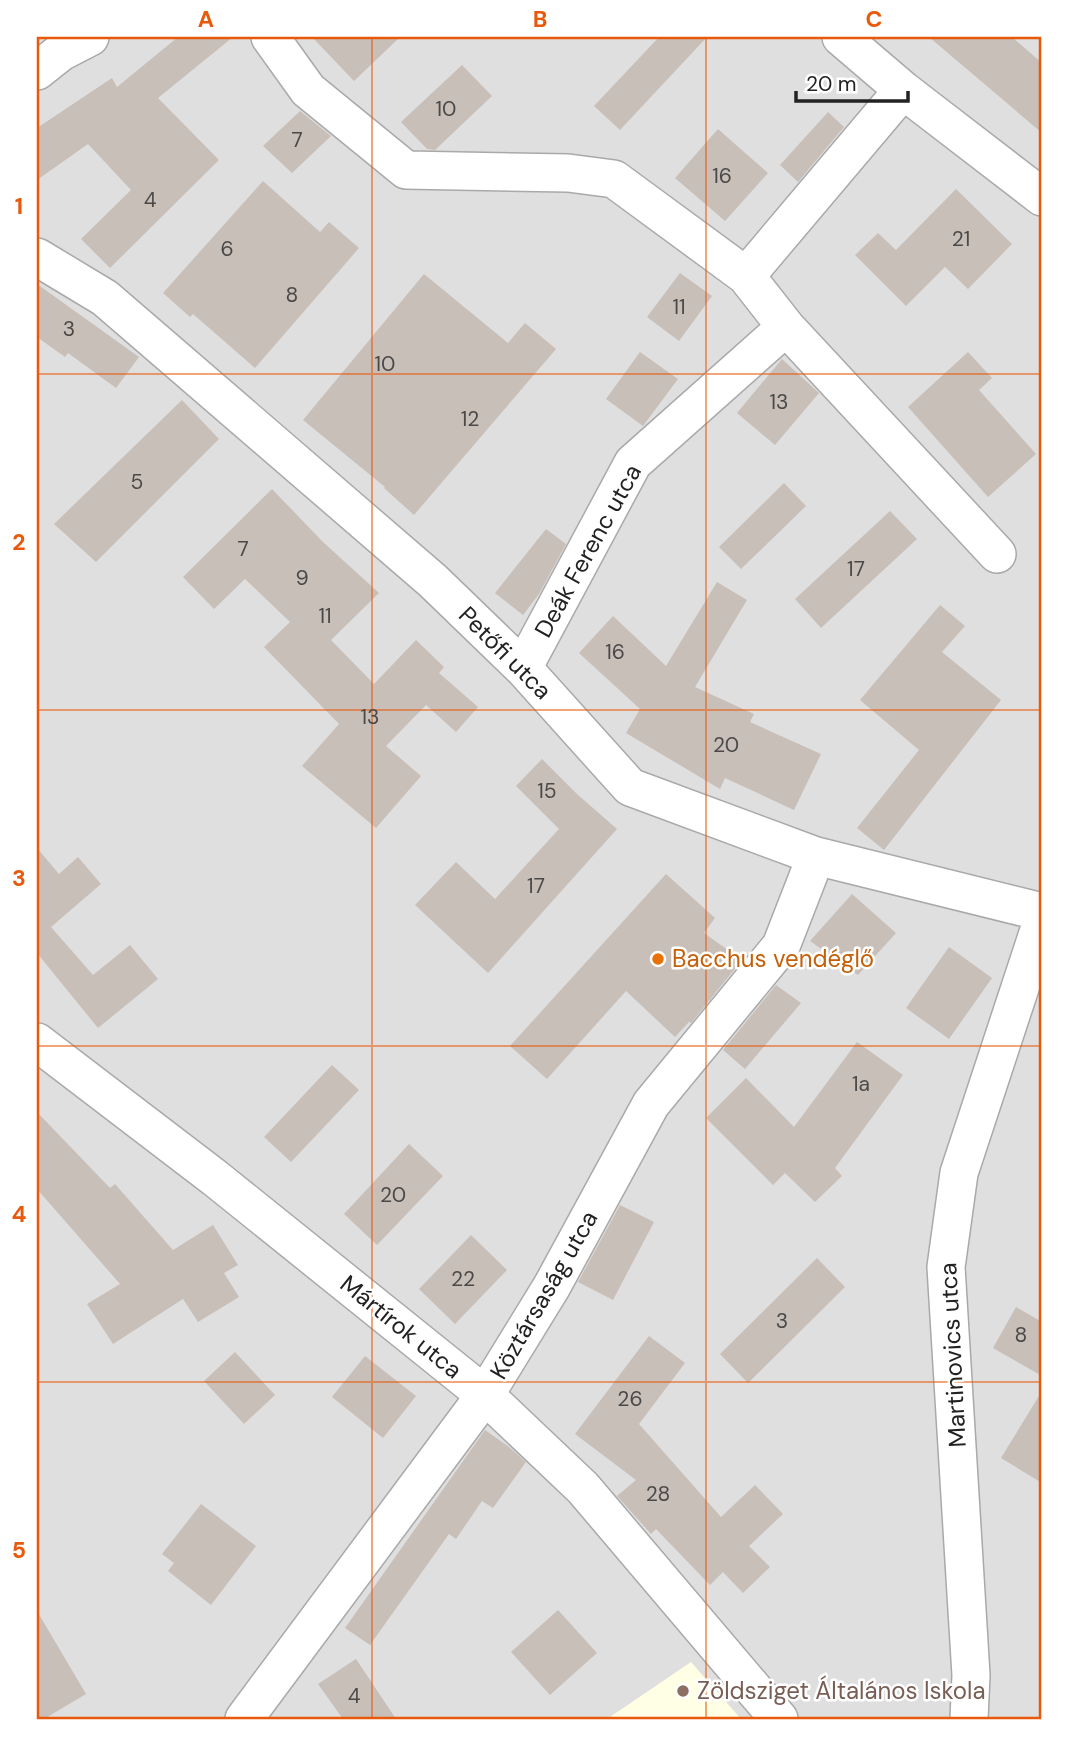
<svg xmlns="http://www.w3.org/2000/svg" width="1079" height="1756" font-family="'DM Sans',sans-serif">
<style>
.residential{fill:#e0dfdf}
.education{fill:#ffffe5}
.building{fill:#c7bfb8}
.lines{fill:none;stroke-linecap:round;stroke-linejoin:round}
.street-casing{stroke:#a9a9a9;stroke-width:40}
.street{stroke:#fff;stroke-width:37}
.grid{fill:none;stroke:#e8590c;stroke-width:2;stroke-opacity:0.55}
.food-dot{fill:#e8710a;stroke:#fff;stroke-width:2.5}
.education-dot{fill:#8d6e63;stroke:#fff;stroke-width:2.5}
.labels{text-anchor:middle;stroke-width:5;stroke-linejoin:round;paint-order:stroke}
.number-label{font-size:21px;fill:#4b4948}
.street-label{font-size:24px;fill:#222;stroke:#fff}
.food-label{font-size:24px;fill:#c56008;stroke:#fff;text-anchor:start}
.education-label{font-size:24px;fill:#785e54;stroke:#fff;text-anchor:start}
.neatline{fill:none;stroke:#e8590c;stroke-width:2.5}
.grid-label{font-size:23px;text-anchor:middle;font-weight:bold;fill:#e8590c}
</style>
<rect width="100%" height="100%" fill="#f2efe9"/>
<path class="residential" d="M 37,37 L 1042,37 L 1042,1719 L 37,1719 Z"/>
<path class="education" d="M 691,1662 L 741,1719 L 607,1719 Z"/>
<path class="building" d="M 178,37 L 233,37 L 158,98 L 219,160 L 110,268 L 81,239 L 131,190 L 88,144 L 37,180 L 37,128 L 112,78 L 117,87 Z
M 312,37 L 400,37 L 354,81 Z
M 659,37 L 707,37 L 620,130 L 594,106 Z
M 929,37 L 1012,37 L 1042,63 L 1042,133 Z
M 462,65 L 492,96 L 435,150 L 427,149 L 401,122 Z
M 300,111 L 331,136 L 292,173 L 263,146 Z
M 828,112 L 844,127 L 798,182 L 780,165 Z
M 718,129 L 768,173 L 725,221 L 675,178 Z
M 263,181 L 320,232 L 329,222 L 359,248 L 255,368 L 193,314 L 190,317 L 163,293 Z
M 956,189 L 1012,244 L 968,289 L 945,267 L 906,306 L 855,255 L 878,233 L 896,250 Z
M 680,273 L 712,296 L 679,341 L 647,317 Z
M 424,274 L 508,343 L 525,323 L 556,349 L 414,515 L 384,488 L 385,487 L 303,420 Z
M 37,284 L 139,357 L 116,388 L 68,353 L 65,357 L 37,337 Z
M 640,352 L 678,379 L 643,426 L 606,399 Z
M 968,352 L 992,378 L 979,390 L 1036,454 L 988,497 L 908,407 Z
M 782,359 L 819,393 L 775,445 L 737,413 Z
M 182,400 L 219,439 L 96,562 L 54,524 Z
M 784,483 L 806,506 L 741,569 L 719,547 Z
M 272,489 L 323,542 L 379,593 L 331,640 L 374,684 L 416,640 L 444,667 L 439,673 L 478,707 L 456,732 L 426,705 L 386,746 L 421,776 L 376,828 L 302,766 L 339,724 L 264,647 L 290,622 L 245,579 L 214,609 L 183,577 Z
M 890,511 L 917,539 L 821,628 L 795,599 Z
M 546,529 L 566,544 L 539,594 L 523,615 L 495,593 Z
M 717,582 L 747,600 L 695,687 L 754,714 L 750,722 L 821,754 L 794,810 L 725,778 L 720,789 L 626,733 L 640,709 L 579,653 L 613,616 L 666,666 Z
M 940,605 L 965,626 L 942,652 L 1001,700 L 884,850 L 857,828 L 919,750 L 860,700 Z
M 542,759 L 577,794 L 617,829 L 488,973 L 415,905 L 456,862 L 495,899 L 559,829 L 516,786 Z
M 37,848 L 59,874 L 78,857 L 101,884 L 51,927 L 93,975 L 130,945 L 158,979 L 98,1028 L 37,953 Z
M 666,874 L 715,918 L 704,933 L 742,960 L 691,1023 L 689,1022 L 675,1037 L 626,991 L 547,1079 L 510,1046 Z
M 852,894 L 896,933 L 858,975 L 810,941 Z
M 949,947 L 992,978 L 949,1039 L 906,1008 Z
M 776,985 L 801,1003 L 745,1069 L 723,1050 Z
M 857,1042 L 903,1075 L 835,1168 L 842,1176 L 815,1202 L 785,1173 L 773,1185 L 706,1118 L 746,1078 L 794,1127 Z
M 332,1065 L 359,1090 L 291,1162 L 264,1137 Z
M 37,1112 L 110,1188 L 115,1184 L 173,1250 L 213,1225 L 238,1265 L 224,1273 L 239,1297 L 198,1322 L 183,1299 L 113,1344 L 87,1304 L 120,1284 L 37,1189 Z
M 409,1144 L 443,1176 L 377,1245 L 344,1214 Z
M 620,1205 L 654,1222 L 613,1300 L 578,1282 Z
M 471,1235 L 507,1270 L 455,1324 L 419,1289 Z
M 817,1258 L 845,1287 L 748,1383 L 720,1354 Z
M 1016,1307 L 1042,1322 L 1042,1376 L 993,1348 Z
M 649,1336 L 685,1363 L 639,1424 L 721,1517 L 755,1485 L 783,1514 L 749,1546 L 770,1567 L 743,1593 L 723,1572 L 710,1585 L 656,1529 L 651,1534 L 617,1496 L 636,1480 L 575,1434 Z
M 235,1352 L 275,1395 L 244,1424 L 204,1381 Z
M 365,1356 L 416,1396 L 383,1438 L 332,1397 Z
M 1042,1391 L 1042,1483 L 1001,1458 Z
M 485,1430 L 509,1447 L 526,1462 L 493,1508 L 482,1501 L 456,1539 L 449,1534 L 370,1645 L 345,1628 Z
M 201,1504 L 256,1546 L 211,1605 L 168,1571 L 174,1563 L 162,1554 Z
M 558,1610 L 597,1653 L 550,1695 L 511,1652 Z
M 37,1611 L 86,1694 L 44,1719 L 37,1719 Z
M 356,1659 L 396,1719 L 343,1719 L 318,1684 Z"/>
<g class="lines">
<defs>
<path id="street" d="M 270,37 L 308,90 L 406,170 L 568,173 L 614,179 L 746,276 L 786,327 L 997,554
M 841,37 L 903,90 L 1042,197
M 37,71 L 61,52 L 90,37
M 37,257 L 105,298 L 433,581 L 523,668 L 630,787 L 816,856 L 1042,912
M 746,276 L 903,90
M 523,668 L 633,463 L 786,327
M 37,1042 L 215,1178 L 485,1395 L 583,1488 L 779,1719
M 244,1719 L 485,1395 L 552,1286 L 651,1104 L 781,946 L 816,856
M 969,1719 L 971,1675 L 946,1267 L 959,1173 L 1042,921"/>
</defs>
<use href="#street" class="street-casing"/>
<use href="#street" class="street"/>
</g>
<path class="grid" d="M 372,37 L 372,1719M 706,37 L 706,1719M 37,374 L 1042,374M 37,710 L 1042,710M 37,1046 L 1042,1046M 37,1382 L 1042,1382"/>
<circle class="food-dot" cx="658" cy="959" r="7"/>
<circle class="education-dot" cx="683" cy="1691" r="7"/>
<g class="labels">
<g class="number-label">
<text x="446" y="116">10</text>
<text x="297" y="147">7</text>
<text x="722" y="183">16</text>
<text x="150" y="207">4</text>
<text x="961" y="246">21</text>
<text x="227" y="256">6</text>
<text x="292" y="302">8</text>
<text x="679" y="314">11</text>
<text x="69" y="336">3</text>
<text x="385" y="371">10</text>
<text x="779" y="409">13</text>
<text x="470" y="426">12</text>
<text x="137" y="489">5</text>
<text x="243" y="556">7</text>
<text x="856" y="576">17</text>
<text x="302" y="585">9</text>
<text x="325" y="623">11</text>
<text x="615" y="659">16</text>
<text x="370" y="724">13</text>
<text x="726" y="752">20</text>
<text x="547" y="798">15</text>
<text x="536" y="893">17</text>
<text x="861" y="1091">1a</text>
<text x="393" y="1202">20</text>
<text x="463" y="1286">22</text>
<text x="782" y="1328">3</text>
<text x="1021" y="1342">8</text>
<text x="630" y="1406">26</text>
<text x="658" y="1501">28</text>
<text x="354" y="1703">4</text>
</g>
<g class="street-label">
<text transform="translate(588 551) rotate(-61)" y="8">Deák Ferenc utca</text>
<text transform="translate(505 653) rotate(45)" y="8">Petőfi utca</text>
<text transform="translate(544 1295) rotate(-60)" y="8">Köztársaság utca</text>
<text transform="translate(401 1327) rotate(39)" y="8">Mártírok utca</text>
<text transform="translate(953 1355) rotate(-93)" y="8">Martinovics utca</text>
</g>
<g class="food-label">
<text x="672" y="967">Bacchus vendéglő</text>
</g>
<g class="education-label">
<text x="697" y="1699">Zöldsziget Általános Iskola</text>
</g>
</g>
<rect width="1079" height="1756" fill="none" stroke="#ffffff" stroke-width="77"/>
<path d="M796 91v10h112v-10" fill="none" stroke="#222222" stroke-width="3.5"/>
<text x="806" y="91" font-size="21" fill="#222222" stroke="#ffffff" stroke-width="5" paint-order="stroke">20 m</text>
<rect x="38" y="38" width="1002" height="1680" class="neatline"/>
<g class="grid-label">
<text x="206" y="27">A</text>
<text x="540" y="27">B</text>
<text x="874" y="27">C</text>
<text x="19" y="214">1</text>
<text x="19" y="550">2</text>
<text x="19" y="886">3</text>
<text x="19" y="1222">4</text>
<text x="19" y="1558">5</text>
</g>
</svg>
